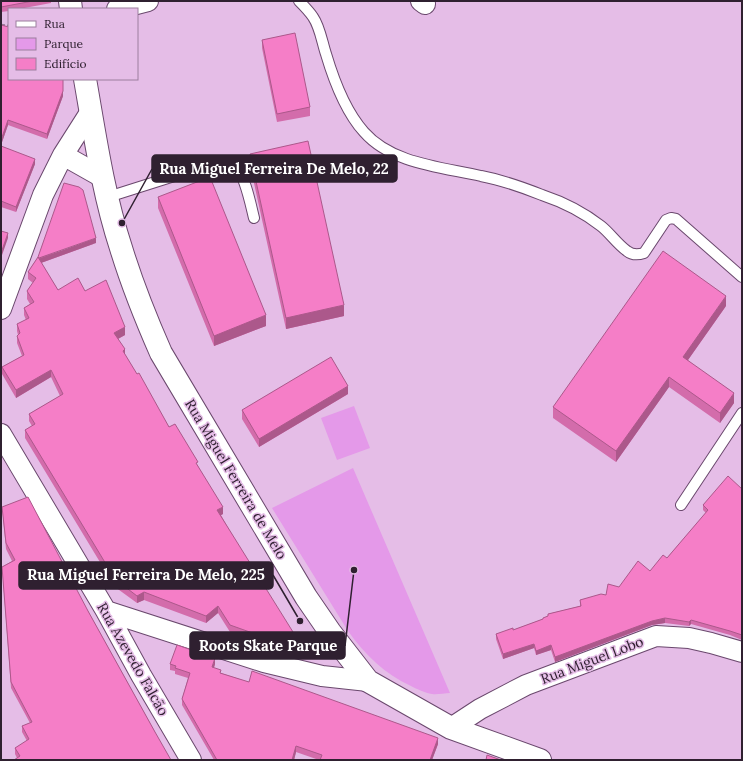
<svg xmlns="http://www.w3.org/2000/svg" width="743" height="761" font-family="Lora,serif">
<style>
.green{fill:#e499e9}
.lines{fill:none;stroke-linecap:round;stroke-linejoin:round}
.lane-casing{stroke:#6a486d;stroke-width:12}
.street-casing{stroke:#6a486d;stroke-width:22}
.secondary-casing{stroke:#6a486d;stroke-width:24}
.path{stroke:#957896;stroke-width:2.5;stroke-dasharray:4 2;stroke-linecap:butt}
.lane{stroke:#fff;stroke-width:10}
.street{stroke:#fff;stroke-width:20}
.secondary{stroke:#fff;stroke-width:22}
.wall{fill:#d36cab}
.shaded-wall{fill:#ac588b}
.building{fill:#f57ec7;stroke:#ac588b}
.labels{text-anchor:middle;stroke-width:3;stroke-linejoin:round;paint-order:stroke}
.street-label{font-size:14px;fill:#2f2030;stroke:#e5bde7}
.leader{fill:none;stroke:#2f2030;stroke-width:1.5}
.callout-dot{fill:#2f2030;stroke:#e5bde7;stroke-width:1.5}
.callout{fill:#2f2030;stroke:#2f2030;stroke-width:1.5}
.callout-label{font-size:15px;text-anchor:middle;font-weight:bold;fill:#fff}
</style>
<rect width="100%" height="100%" fill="#e5bde7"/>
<path class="green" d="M 354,406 L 370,448 L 337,460 L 321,418 Z
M 353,468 L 450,693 C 444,693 437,695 432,694 C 425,693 417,689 411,686 C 385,674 365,655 348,631 L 272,508 Z"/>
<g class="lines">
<defs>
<path id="lane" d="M 299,1 C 304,6 309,11 313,17 C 320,27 322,42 326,54 C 334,81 345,111 364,132 C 392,164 442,167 481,176 C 502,180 522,187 542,195 C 563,202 583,212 601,226 C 610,233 617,244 627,251 C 632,255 638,255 644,253 L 666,220 L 671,218 L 676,219 L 742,277
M 108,197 L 209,165 C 218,165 228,163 236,168 C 245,175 251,206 254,218
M 681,505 L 742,413"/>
<path id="street" d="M 421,1 L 425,4
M 117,9 L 148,1
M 63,155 L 102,177
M 1,309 L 43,195 L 63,155 L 91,111
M 1,434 L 106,611 L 141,675 L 191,760
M 106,611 L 264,662 L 322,676 L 368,681
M 451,728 L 480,709 L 526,685 L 656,636 L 689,638 L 711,643 L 742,652"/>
<path id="secondary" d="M 70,1 L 71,9
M 85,79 C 95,136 103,193 121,248 C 132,284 146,319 161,353 L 306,597 L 330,632 L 368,681 L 451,728 L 540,760"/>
</defs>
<use href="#lane" class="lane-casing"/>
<use href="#street" class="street-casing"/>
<use href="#secondary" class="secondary-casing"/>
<path class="path" d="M 1,25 L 9,26"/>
<use href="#lane" class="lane"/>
<use href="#street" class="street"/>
<use href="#secondary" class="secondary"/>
</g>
<path class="wall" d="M 1,1 L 51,1 L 51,3 L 19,9 L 9,9 L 9,11 L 1,12 Z
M 262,40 L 310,107 L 310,116 L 277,122 L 262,48 Z
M 9,79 L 63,96 L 47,139 L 8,125 L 1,145 Z
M 1,146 L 35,164 L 16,212 L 1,207 Z
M 250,154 L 344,316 L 286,329 L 250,165 Z
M 158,197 L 266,326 L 214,346 L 158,208 Z
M 96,243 L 41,263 L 58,290 L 85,291 L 125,335 L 118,339 L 125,355 L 169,427 L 198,466 L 223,514 L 221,515 L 294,647 L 280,654 L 278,650 L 230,632 L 218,613 L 206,623 L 144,600 L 137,603 L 115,587 L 25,438 L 25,430 L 32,426 L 29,421 L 29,414 L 60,396 L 51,377 L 16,398 L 2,374 L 2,367 L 22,356 L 17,343 L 17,336 L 18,335 L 17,331 L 17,324 L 26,320 L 24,315 L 24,308 L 30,304 L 27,299 L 27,291 L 33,283 L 28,279 L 28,272 L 38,257 Z
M 726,306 L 688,360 L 734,403 L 720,423 L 669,387 L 616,462 L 553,418 L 553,407 Z
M 348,394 L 259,447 L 242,419 L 242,410 Z
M 742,489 L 742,640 L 730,635 L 691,624 L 689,626 L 665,623 L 652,625 L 555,662 L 551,650 L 536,655 L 534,648 L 503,659 L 496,639 L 496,634 L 513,630 L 543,619 L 548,616 L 548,614 L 580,606 L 580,600 L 606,595 L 619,587 L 650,571 L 667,558 L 706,513 L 703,510 L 703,505 Z
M 2,507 L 88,611 L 155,732 L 17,758 L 15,754 L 15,748 L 27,741 L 22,732 L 22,726 L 30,723 L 11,688 L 2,567 L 12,561 L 6,549 Z
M 170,664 L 215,664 L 214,668 L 221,673 L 438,744 L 432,760 L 319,760 L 296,752 L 294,760 L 214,760 L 182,705 L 182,699 L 188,678 L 175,674 L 175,671 L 170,670 Z"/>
<path class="shaded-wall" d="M 63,91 L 63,96 L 47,139 L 47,134 Z
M 8,120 L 8,125 L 1,145 L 1,140 Z
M 35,159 L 35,164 L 16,212 L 16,207 Z
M 8,233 L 8,238 L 1,258 L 1,253 Z
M 96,238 L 96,243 L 38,264 L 38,259 Z
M 726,296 L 726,306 L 683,367 L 683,357 Z
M 344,305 L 344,316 L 286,329 L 286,318 Z
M 266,315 L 266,326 L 214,346 L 214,336 Z
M 125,327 L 125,335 L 114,341 L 114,333 Z
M 125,349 L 125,357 L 123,351 Z
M 51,370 L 51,377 L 16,398 L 16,390 Z
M 669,377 L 669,387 L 616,462 L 616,451 Z
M 348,386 L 348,394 L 259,447 L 259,439 Z
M 734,393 L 734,403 L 720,423 L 720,413 Z
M 223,507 L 223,514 L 217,517 L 217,510 Z
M 144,592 L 144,600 L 137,603 L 137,596 Z
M 218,606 L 218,613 L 206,623 L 206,616 Z
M 665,618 L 665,623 L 652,625 L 555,662 L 555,657 L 652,621 Z
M 691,620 L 691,624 L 689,626 L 689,622 Z
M 294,640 L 294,647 L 280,654 L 280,647 Z
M 534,644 L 534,648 L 503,659 L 503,654 Z
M 551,645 L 551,650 L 536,655 L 536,651 Z
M 215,658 L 215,664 L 212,673 L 212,667 Z
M 438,738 L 438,744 L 432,760 L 430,760 Z
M 296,746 L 296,752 L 294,760 L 292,760 Z"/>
<path class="building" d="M 1,1 L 33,1 L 1,7 Z
M 1,25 L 9,27 L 9,79 L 63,79 L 63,91 L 47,134 L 8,120 L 1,140 Z
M 295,33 L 310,107 L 277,114 L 262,40 Z
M 308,141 L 344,305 L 286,318 L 250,154 Z
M 1,146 L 35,159 L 16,207 L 1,201 Z
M 210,177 L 266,315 L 214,336 L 158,197 Z
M 64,183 L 79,187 L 83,190 L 96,238 L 39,258 L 38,257 Z
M 1,231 L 8,233 L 1,253 Z
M 663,251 L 726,296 L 683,357 L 734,393 L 720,413 L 669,377 L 616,451 L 553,407 Z
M 38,257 L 58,290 L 78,278 L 85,291 L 106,280 L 125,327 L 114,333 L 125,349 L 123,351 L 137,374 L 139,373 L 169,427 L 175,424 L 198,462 L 196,463 L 223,507 L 217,510 L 293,632 L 294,640 L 280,647 L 278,642 L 230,625 L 218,606 L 206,616 L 144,592 L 137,596 L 115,579 L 25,430 L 35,424 L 29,414 L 63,394 L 51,370 L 16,390 L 2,367 L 24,355 L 17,336 L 20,333 L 17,324 L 29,318 L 24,308 L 34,302 L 27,291 L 36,278 L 28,272 Z
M 331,357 L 348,386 L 259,439 L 242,410 Z
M 728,476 L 742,489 L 742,635 L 730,631 L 691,620 L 689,622 L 665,618 L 652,621 L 555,657 L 551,645 L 536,651 L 534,644 L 503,654 L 496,634 L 513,628 L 513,630 L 543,619 L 543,618 L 548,616 L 548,614 L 581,606 L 580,600 L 601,594 L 606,595 L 608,584 L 619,587 L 638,561 L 650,571 L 663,555 L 667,558 L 708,510 L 703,505 Z
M 28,497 L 88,611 L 155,732 L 171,760 L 14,760 L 20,756 L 15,748 L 29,739 L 22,726 L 32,722 L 11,682 L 2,567 L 15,560 L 6,543 L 2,507 Z
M 177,645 L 215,658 L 212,667 L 221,670 L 220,673 L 249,682 L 252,671 L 438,738 L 430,760 L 320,760 L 322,755 L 296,746 L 292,760 L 217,760 L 182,699 L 190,673 L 175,668 L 176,666 L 170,664 Z
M 487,755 L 501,760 L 486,760 Z"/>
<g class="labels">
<g class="street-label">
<text transform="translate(236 479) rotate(59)" y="5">Rua Miguel Ferreira de Melo</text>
<text transform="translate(133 659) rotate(60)" y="5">Rua Azevedo Falcão</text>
<text transform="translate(592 660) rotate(-21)" y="5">Rua Miguel Lobo</text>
</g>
</g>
<path class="leader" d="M122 223L152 169M300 621L273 575M354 570L345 646"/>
<g class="callout-dot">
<circle cx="122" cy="223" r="4"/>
<circle cx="300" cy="621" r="4"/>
<circle cx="354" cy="570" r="4"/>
</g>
<g class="callout">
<rect x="152" y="155" width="245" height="27" rx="4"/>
<rect x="19" y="562" width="254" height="27" rx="4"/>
<rect x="190" y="632" width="155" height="27" rx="4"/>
</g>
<g class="callout-label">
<text x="274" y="174">Rua Miguel Ferreira De Melo, 22</text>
<text x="146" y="580">Rua Miguel Ferreira De Melo, 225</text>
<text x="268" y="651">Roots Skate Parque</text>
</g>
<rect width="743" height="761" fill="none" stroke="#2f2030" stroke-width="4"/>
<rect x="8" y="8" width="130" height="72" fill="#e5bde7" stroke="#9c7e9e"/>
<rect x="16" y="21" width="20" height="6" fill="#ffffff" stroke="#9c7e9e"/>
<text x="44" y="28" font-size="12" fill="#2f2030">Rua</text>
<rect x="16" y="38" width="20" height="12" fill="#e499e9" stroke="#9c7e9e"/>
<text x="44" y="48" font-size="12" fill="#2f2030">Parque</text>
<rect x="16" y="58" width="20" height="12" fill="#f57ec7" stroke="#9c7e9e"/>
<text x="44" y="68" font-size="12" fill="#2f2030">Edifício</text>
</svg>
